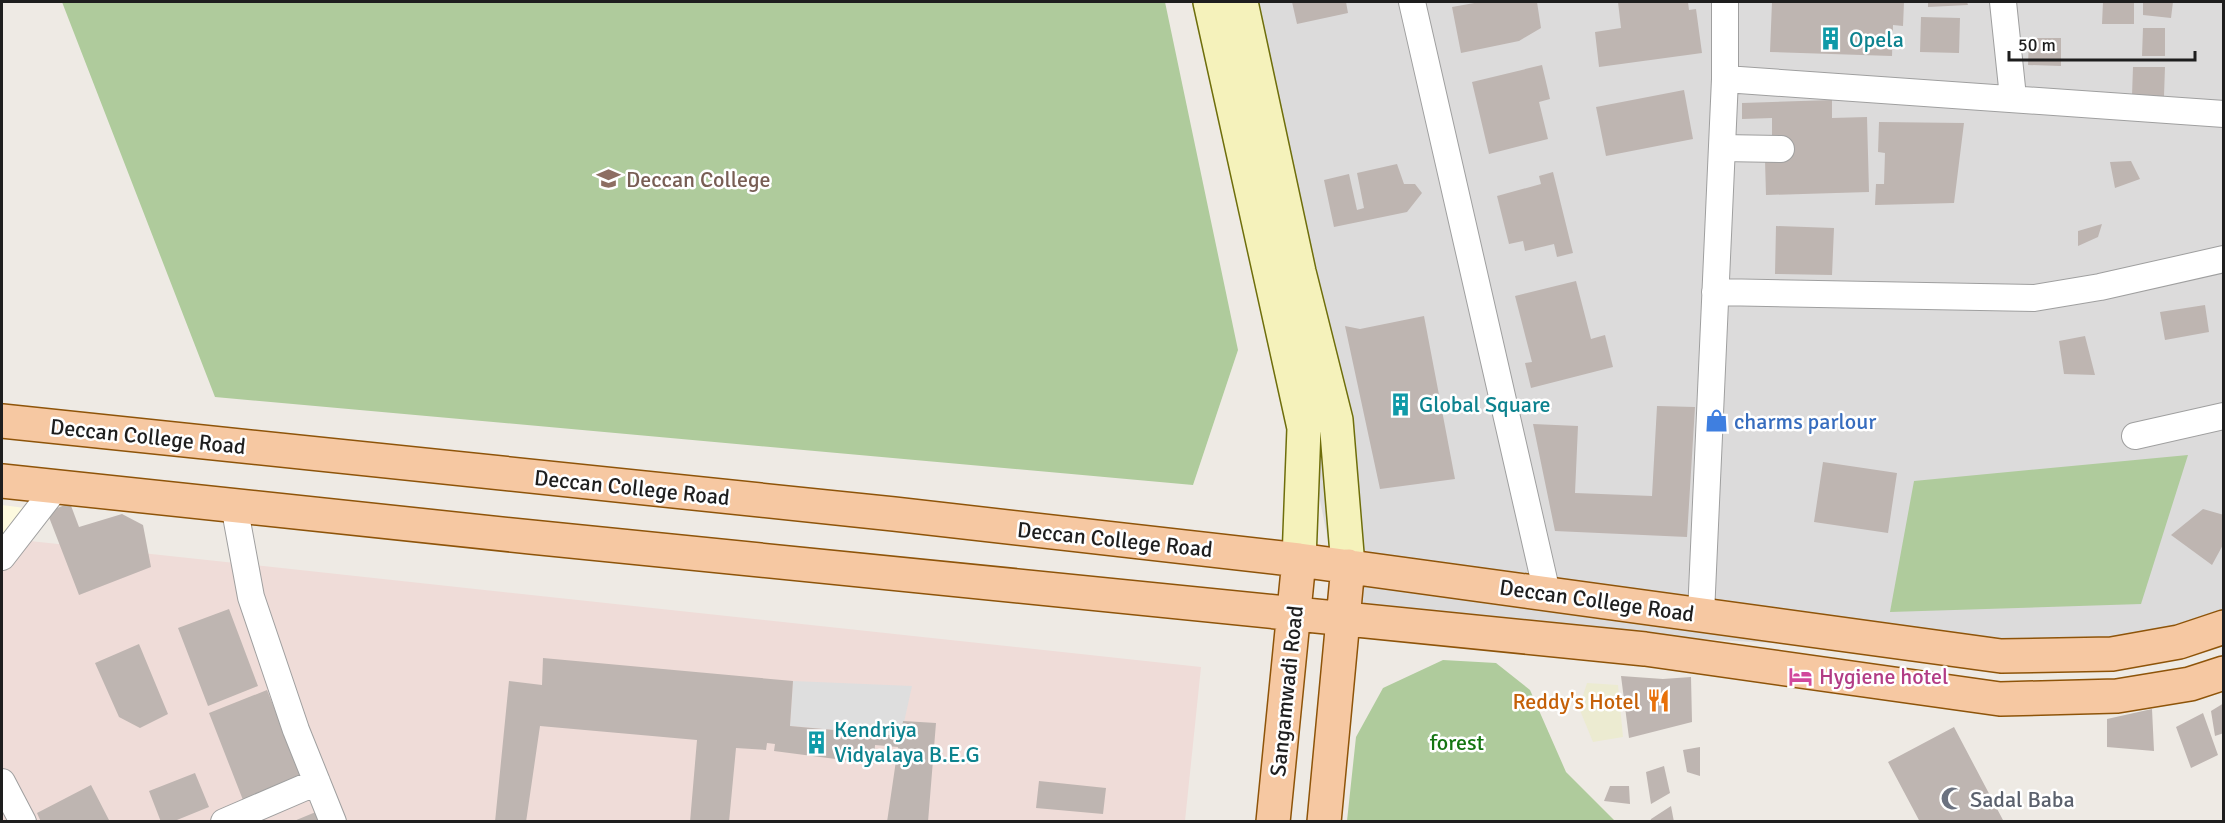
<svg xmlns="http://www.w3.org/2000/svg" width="2225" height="823" font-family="Signika,sans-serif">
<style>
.residential{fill:#dcdbdb}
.education{fill:#fdfadf}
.military{fill:#efdcd8}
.farmland{fill:#ecebd1}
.forest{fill:#afcb9c}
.parking{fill:#dedede}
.building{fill:#beb5b1}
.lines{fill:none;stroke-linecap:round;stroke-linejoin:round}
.street-casing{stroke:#9f9f9f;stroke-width:28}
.secondary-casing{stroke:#6e6e0b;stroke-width:36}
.primary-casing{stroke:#8e5409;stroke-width:36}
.street{stroke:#fff;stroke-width:26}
.secondary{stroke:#f5f2bb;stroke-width:33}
.primary{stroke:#f6c8a2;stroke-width:33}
.labels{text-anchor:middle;stroke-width:5;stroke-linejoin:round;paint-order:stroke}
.culture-label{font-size:22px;fill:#0d838f;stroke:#fff;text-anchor:start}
.education-label{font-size:22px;fill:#785e54;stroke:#fff;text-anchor:start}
.shop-label{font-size:22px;fill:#366cbe;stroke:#fff;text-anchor:start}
.street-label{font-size:22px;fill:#1e1e1e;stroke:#fff}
.hotel-label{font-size:22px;fill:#b23c85;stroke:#fff;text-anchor:start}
.food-label{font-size:22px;fill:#c56008;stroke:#fff;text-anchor:end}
.park-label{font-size:22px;fill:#157512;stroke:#fff}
.worship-label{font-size:22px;fill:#5b616d;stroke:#fff;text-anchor:start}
</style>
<rect width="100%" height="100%" fill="#eeeae4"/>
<path class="residential" d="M 1219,2 L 2223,2 L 2223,623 L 2001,656 L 1344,619 Z"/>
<path class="education" d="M 2,505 L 25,508 L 2,536 Z"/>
<path class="military" d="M 2,538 L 1201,667 L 1185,821 L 2,822 Z"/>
<path class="farmland" d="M 1587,683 L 1618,685 L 1623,737 L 1593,742 L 1579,708 Z"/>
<path class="forest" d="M 62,2 L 1165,2 L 1238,350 L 1193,485 L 215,397 Z
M 2188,455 L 2141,604 L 1890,612 L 1914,481 Z
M 1443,660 L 1496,663 L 1530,690 L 1566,772 L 1615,821 L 1347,821 L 1356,737 L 1383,688 Z"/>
<path class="parking" d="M 793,681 L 912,686 L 901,736 L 790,726 Z"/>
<path class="building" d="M 1292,2 L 1346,2 L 1348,13 L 1297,24 Z
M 1480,2 L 1537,2 L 1541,28 L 1519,41 L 1461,53 L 1452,7 Z
M 1618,2 L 1688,2 L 1689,10 L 1696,9 L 1702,53 L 1599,67 L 1595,32 L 1621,28 Z
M 1772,2 L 1904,2 L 1903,26 L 1893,25 L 1892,56 L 1770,52 Z
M 1928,2 L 1967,2 L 1968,5 L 1928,7 Z
M 2103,2 L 2134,2 L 2134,24 L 2102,24 Z
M 2143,2 L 2173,2 L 2171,18 L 2143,15 Z
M 1921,17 L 1960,18 L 1959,53 L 1920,52 Z
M 2143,28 L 2165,28 L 2165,56 L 2142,56 Z
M 2029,38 L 2061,38 L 2061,66 L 2028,65 Z
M 1542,65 L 1550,99 L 1539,102 L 1548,139 L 1489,154 L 1472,82 Z
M 2133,67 L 2165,67 L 2164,96 L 2132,96 Z
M 1684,90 L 1693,139 L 1606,156 L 1596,107 Z
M 1832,100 L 1832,118 L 1867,117 L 1869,192 L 1766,195 L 1765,160 L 1790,160 L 1790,140 L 1772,141 L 1772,118 L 1742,119 L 1742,103 Z
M 1879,122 L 1964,123 L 1954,203 L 1875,205 L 1876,184 L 1884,184 L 1885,153 L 1878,152 Z
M 2131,161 L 2140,179 L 2115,188 L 2110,162 Z
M 1397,164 L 1404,184 L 1415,184 L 1422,193 L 1407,212 L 1334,227 L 1324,180 L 1349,174 L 1357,210 L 1364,208 L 1357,173 Z
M 1553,172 L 1573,253 L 1557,257 L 1554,244 L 1525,251 L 1523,241 L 1509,244 L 1497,196 L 1541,184 L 1539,176 Z
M 2102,224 L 2098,237 L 2078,246 L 2078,231 Z
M 1776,226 L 1834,228 L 1832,275 L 1775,274 Z
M 1576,281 L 1591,339 L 1605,335 L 1613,367 L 1531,388 L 1525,363 L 1532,362 L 1515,296 Z
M 2205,305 L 2209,332 L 2165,340 L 2160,312 Z
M 1424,316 L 1455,479 L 1380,489 L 1345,326 L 1360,329 Z
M 2085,336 L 2095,375 L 2064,374 L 2059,341 Z
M 1657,406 L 1695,407 L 1687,537 L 1555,531 L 1533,424 L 1578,426 L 1575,493 L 1652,496 Z
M 1823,462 L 1897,473 L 1888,533 L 1814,522 Z
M 70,503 L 79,527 L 122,514 L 143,525 L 151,567 L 79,595 L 47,512 Z
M 2203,509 L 2224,515 L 2224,543 L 2212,565 L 2171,535 Z
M 229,609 L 258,686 L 208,706 L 178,628 Z
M 139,644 L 168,714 L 140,728 L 119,717 L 95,663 Z
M 543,658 L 793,681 L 790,726 L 901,736 L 903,721 L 936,723 L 928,822 L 887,822 L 898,747 L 875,745 L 874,764 L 774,751 L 775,744 L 767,743 L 766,750 L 736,748 L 729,822 L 690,822 L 697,740 L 540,726 L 526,822 L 495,822 L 509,681 L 542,685 Z
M 1621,676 L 1663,679 L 1691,677 L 1692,722 L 1629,738 Z
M 267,690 L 302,777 L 243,800 L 209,713 Z
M 2224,703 L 2224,733 L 2215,736 L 2211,711 Z
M 2152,709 L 2154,751 L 2107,747 L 2107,719 Z
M 2203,713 L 2218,755 L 2191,768 L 2176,727 Z
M 1954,727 L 2004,822 L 1920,822 L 1888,762 Z
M 1700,747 L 1700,776 L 1687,772 L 1683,750 Z
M 1664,766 L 1670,793 L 1651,804 L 1646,772 Z
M 195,773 L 209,807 L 172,822 L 161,822 L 149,791 Z
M 1039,781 L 1106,788 L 1103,814 L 1036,808 Z
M 91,785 L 110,822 L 41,822 L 37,813 Z
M 1610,786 L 1629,786 L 1630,804 L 1604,801 Z
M 1671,806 L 1674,822 L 1650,822 L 1651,819 Z
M 323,809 L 328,822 L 294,822 L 294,821 Z"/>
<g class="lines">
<defs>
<path id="street" d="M 1412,2 L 1547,593
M 2003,2 L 2013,97
M 1725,79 L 2224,114
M 1722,148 L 1781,149
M 1715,292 L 2034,298 L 2100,287 L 2224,259
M 2135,436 L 2224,416
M 234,505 L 251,597 L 296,730 L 333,822
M 2,557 L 57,486
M 1701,614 L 1725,79 L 1725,2
M 2,782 L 23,822
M 224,822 L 317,782"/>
<path id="secondary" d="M 1210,2 L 1304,428 L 1299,560
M 1241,2 L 1299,272 L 1336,420 L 1348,566"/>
<path id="primary" d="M 2,421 L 894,514 L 1299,560 L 2001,656 L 2112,654 L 2179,642 L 2224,627
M 2,481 L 531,537 L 1645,649 L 2000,699 L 2117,696 L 2190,684 L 2224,673
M 1273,822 L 1299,560
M 1324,822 L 1348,566"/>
</defs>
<use href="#street" class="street-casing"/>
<use href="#secondary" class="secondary-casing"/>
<use href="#primary" class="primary-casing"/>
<use href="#street" class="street"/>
<use href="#secondary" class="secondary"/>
<use href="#primary" class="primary"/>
</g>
<defs>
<symbol id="building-bare" viewBox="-9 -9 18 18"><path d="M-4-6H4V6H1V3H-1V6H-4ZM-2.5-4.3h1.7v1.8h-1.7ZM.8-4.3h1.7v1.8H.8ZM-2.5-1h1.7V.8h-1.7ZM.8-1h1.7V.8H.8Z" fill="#0f9aa8" stroke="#fff" stroke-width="2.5" paint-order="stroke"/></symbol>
<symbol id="university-bare" viewBox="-9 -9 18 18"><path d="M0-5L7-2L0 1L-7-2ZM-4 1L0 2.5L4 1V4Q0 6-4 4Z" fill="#8d6e63" stroke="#fff" stroke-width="2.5" paint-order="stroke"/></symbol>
<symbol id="shop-bare" viewBox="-9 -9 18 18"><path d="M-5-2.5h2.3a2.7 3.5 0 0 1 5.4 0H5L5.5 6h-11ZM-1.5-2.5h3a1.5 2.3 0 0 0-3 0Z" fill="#3f7fe0" stroke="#fff" stroke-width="2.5" paint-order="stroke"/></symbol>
<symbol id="hotel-bare" viewBox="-9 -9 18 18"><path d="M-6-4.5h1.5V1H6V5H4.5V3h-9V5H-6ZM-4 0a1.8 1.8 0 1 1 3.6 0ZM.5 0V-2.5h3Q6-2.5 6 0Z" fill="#d1479c" stroke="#fff" stroke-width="2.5" paint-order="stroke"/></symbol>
<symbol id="restaurant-bare" viewBox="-9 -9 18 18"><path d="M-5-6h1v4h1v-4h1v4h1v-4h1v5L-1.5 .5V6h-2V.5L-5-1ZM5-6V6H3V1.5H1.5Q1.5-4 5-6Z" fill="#e8710a" stroke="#fff" stroke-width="2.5" paint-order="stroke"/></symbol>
<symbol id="mosque-bare" viewBox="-9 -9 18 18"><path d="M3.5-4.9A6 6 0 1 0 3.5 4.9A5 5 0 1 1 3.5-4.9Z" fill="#6b7280" stroke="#fff" stroke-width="2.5" paint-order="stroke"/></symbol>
</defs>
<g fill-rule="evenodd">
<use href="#building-bare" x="1814" y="22" width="33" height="33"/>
<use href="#university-bare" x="592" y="162" width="33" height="33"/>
<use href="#building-bare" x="1384" y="388" width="33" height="33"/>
<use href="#shop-bare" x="1700" y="404" width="33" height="33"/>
<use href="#hotel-bare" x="1784" y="660" width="33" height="33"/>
<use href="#restaurant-bare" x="1642" y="684" width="33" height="33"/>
<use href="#building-bare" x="800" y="726" width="33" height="33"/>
<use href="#mosque-bare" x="1936" y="782" width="33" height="33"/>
</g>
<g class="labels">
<g class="culture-label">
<text x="1849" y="47">Opela</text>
<text x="1419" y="412">Global Square</text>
<text x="834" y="737">Kendriya<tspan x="834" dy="25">Vidyalaya B.E.G</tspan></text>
</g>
<g class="education-label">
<text x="626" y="187">Deccan College</text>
</g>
<g class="shop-label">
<text x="1734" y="429">charms parlour</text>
</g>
<g class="street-label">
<text transform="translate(148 436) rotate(6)" y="8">Deccan College Road</text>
<text transform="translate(632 487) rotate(6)" y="8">Deccan College Road</text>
<text transform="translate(1115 539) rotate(6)" y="8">Deccan College Road</text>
<text transform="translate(1597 600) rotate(8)" y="8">Deccan College Road</text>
<text transform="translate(1286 691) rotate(-84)" y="8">Sangamwadi Road</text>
</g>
<g class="hotel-label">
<text x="1819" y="684">Hygiene hotel</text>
</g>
<g class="food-label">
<text x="1640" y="709">Reddy's Hotel</text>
</g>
<g class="park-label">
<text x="1457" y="750">forest</text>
</g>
<g class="worship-label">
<text x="1970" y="807">Sadal Baba</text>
</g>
</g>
<rect width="2225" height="823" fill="none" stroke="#1e1e1e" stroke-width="6"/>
<path d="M2009 51v9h186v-9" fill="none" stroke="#1e1e1e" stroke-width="3"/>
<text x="2018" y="51" font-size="18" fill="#1e1e1e" stroke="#ffffff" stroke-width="4.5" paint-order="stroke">50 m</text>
</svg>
